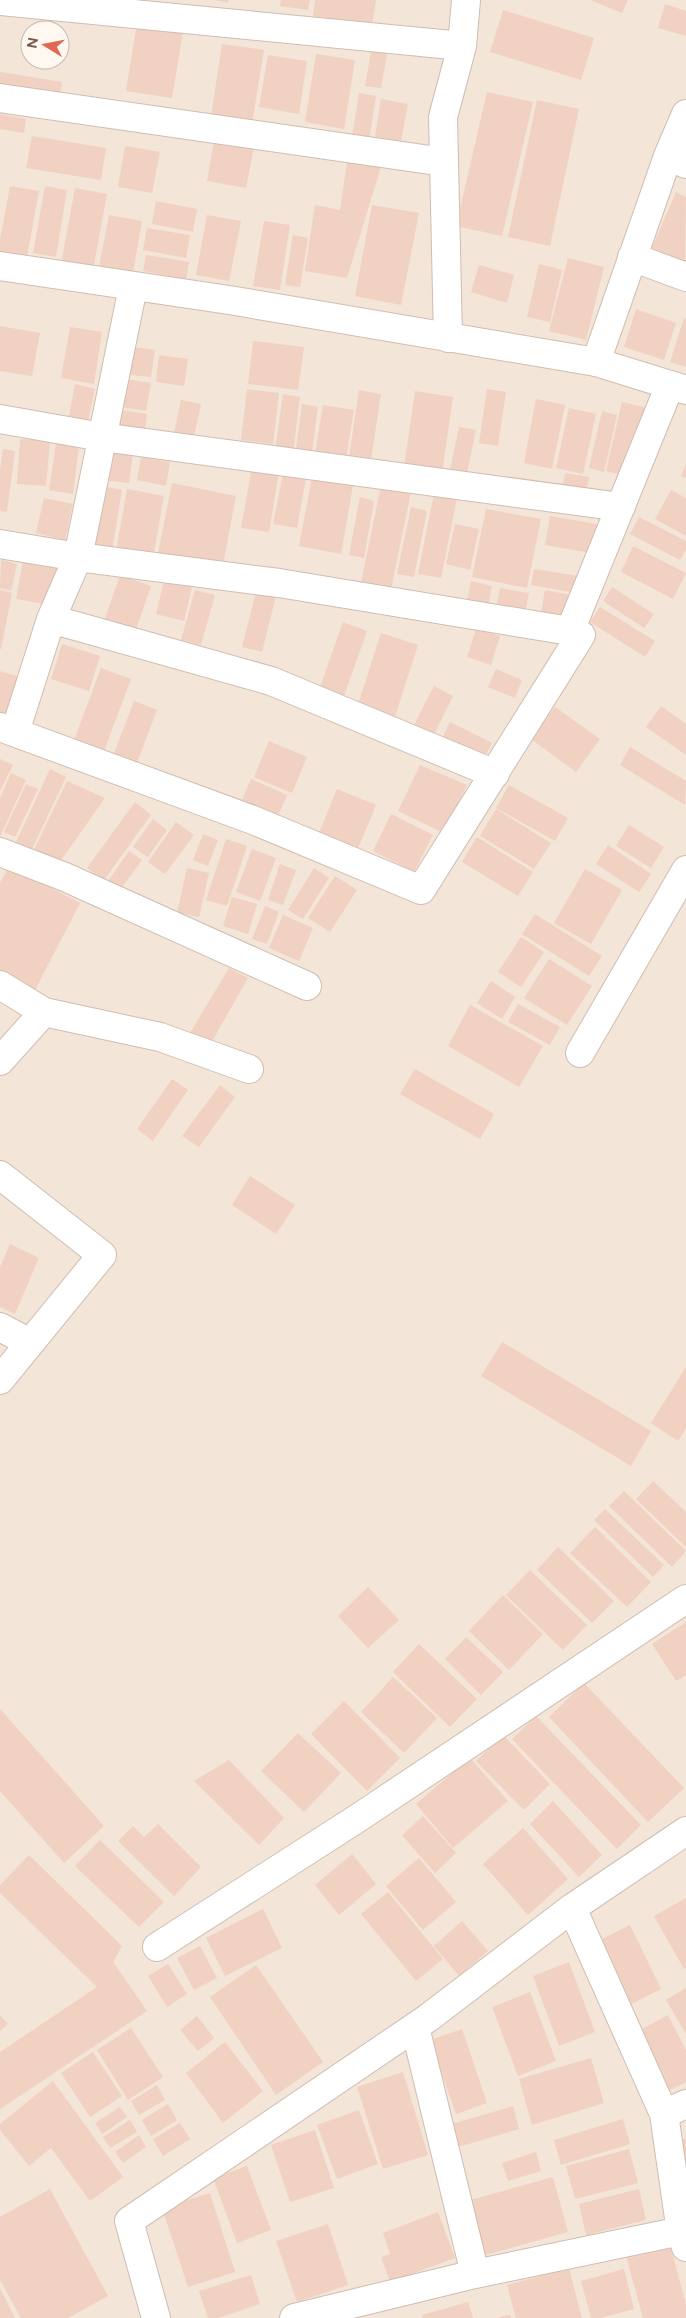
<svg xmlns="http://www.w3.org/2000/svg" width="686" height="2318" font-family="Figtree,sans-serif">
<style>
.residential{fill:#f3e5d8;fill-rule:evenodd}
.building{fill:#f1d1c2}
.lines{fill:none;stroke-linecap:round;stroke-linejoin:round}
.minor-casing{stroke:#d0bdb1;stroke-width:30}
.secondary-casing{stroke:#d3bcaf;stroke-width:30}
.minor{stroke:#fff;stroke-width:28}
.secondary{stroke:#fff;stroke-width:28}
</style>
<rect width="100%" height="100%" fill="#fcf3e9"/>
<path class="residential" d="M 0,0 L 686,0 L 686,2318 L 0,2318 ZM 30,30 L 60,30 L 60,60 L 30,60 Z"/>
<path class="building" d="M 215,0 L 228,0 L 228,3 Z
M 281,0 L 310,0 L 308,10 L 280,6 Z
M 315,0 L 376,0 L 372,25 L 313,16 Z
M 590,0 L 628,0 L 622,13 Z
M 665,4 L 686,11 L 686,36 L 658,28 Z
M 503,10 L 594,38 L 581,80 L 490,52 Z
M 137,23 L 183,31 L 172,98 L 126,91 Z
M 222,44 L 264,50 L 252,124 L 211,117 Z
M 372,46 L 388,49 L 381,88 L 365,86 Z
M 316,54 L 355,60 L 344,129 L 305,122 Z
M 268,55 L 307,61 L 299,114 L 259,107 Z
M 0,72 L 62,82 L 59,101 L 0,91 Z
M 487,92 L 533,102 L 502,236 L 456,226 Z
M 359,93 L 376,96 L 369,140 L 352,137 Z
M 381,99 L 408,104 L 401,141 L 375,137 Z
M 537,100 L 579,109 L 550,246 L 508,237 Z
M 0,114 L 26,119 L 24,133 L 0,129 Z
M 32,136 L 106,148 L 101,180 L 26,168 Z
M 214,140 L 254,147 L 246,188 L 207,181 Z
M 125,146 L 160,152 L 152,193 L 118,187 Z
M 348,156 L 383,160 L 347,278 L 305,271 L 315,205 L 340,210 Z
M 10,186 L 39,191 L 26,262 L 0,258 L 0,240 Z
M 45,186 L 67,190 L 56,257 L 33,253 Z
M 75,188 L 107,194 L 93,270 L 61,264 Z
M 676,192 L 686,197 L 685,263 L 652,248 Z
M 156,201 L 197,209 L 193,232 L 152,224 Z
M 372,205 L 419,213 L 401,305 L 355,296 Z
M 109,215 L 142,221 L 133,273 L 99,267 Z
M 207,215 L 241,221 L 229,281 L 196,275 Z
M 264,221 L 290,225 L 280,290 L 253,286 Z
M 147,228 L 190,235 L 186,258 L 143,250 Z
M 293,235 L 308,238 L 300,287 L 285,285 Z
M 146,255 L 189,262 L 186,279 L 143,271 Z
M 568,258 L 604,267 L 586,340 L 549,331 Z
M 539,264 L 562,270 L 550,322 L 527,317 Z
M 479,265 L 514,275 L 507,303 L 471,292 Z
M 636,309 L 676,323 L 664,360 L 624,347 Z
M 684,318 L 686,318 L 686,367 L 670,362 Z
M 0,326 L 40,333 L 32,376 L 0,371 Z
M 70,327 L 102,332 L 94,384 L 61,378 Z
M 253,341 L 304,347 L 298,390 L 248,384 Z
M 125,346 L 155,350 L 151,377 L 121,374 Z
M 159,355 L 188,359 L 184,386 L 156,382 Z
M 119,378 L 151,383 L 146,411 L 115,406 Z
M 75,384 L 95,389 L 88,421 L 69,416 Z
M 247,389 L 279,393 L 273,444 L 241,440 Z
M 487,389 L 506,392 L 498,446 L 479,443 Z
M 359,390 L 381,394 L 371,460 L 349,457 Z
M 415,391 L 453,397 L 441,480 L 403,474 Z
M 283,394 L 300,397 L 293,454 L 275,451 Z
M 536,399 L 565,405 L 552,469 L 524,463 Z
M 181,400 L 201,404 L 193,441 L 173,438 Z
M 622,402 L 647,408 L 631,477 L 606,471 Z
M 302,404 L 318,407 L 312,452 L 296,449 Z
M 323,405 L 354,410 L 346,458 L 315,453 Z
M 569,408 L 596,414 L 583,474 L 556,468 Z
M 114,409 L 147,414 L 145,431 L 112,427 Z
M 602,411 L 617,415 L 604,472 L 589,468 Z
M 459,427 L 476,430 L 466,478 L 449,474 Z
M 20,439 L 50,441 L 46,486 L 17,484 Z
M 56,443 L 79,446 L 73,494 L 49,490 Z
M 3,449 L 15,451 L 7,512 L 0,511 L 0,470 Z
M 106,450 L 133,454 L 129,483 L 102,480 Z
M 141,457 L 170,462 L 166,486 L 137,480 Z
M 686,464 L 686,478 L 681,476 Z
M 252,467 L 279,472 L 269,532 L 241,528 Z
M 313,472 L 354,480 L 341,554 L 299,546 Z
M 565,473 L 589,477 L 585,498 L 561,493 Z
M 283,474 L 306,478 L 297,528 L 273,524 Z
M 382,481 L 412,487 L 389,599 L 359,592 Z
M 172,483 L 236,496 L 221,575 L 156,563 Z
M 97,485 L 122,490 L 112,551 L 87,547 Z
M 127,489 L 164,496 L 153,558 L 116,551 Z
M 671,490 L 686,498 L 686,536 L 655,519 Z
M 434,493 L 457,498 L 441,578 L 418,574 Z
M 360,497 L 374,501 L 364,558 L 349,555 Z
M 44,498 L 73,504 L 65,540 L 36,533 Z
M 411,507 L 427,511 L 414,577 L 397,574 Z
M 486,509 L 541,519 L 527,588 L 472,577 Z
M 550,516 L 602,525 L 596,554 L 545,545 Z
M 639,517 L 686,541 L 686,549 L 680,560 L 630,534 Z
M 455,524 L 479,529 L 470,570 L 446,564 Z
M 633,546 L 686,573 L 673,599 L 621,572 Z
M 24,555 L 59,561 L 50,605 L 16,599 Z
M 1,560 L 17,564 L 11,591 L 0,588 Z
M 534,569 L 585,577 L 582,594 L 531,585 Z
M 120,575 L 151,586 L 133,638 L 102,627 Z
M 165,577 L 193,583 L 184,621 L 156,614 Z
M 471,581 L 492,586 L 487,611 L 466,606 Z
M 612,587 L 654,614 L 644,628 L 603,601 Z
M 500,588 L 529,593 L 525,614 L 496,609 Z
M 0,590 L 12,593 L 1,649 L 0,649 Z
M 195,590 L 215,595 L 201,645 L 181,640 Z
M 545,590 L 576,596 L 571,624 L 540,618 Z
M 256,592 L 276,596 L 262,652 L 242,647 Z
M 600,607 L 655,641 L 645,657 L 590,622 Z
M 343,622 L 367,631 L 344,696 L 320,687 Z
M 476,629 L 500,636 L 491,665 L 467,657 Z
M 381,633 L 418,645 L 392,726 L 355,714 Z
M 62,644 L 100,656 L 89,691 L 51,679 Z
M 101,668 L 131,679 L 103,754 L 73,743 Z
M 496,669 L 522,680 L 515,698 L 488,687 Z
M 0,671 L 30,680 L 14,727 L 0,722 Z
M 434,686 L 453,696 L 434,735 L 414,725 Z
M 134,701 L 157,710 L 135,768 L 112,759 Z
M 661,706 L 686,724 L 686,755 L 646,727 Z
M 555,707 L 600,739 L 576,772 L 531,739 Z
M 450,722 L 492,743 L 481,764 L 440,743 Z
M 269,741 L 307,757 L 292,793 L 254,777 Z
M 630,747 L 686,781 L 685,805 L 620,765 Z
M 0,759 L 13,765 L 0,791 Z
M 420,765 L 467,785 L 444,833 L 398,811 Z
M 50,769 L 66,777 L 32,849 L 16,842 Z
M 11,773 L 26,780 L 0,837 L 0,798 Z
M 251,779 L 287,795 L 278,816 L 242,800 Z
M 67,781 L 105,798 L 57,866 L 32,854 Z
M 26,784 L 38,789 L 15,837 L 4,832 Z
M 509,785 L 568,818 L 555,841 L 496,808 Z
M 337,789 L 376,805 L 355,856 L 316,840 Z
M 135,802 L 151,815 L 104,880 L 87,868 Z
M 496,809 L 551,843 L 534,869 L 480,836 Z
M 391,814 L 433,835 L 414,872 L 373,851 Z
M 153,819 L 167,830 L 148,857 L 133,847 Z
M 176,822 L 194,835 L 165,874 L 148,862 Z
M 629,825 L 664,847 L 651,868 L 616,846 Z
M 203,834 L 218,840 L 208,866 L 193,860 Z
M 477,837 L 533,872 L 518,896 L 462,862 Z
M 226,839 L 247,846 L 227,906 L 206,900 Z
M 608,845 L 651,874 L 639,892 L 596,864 Z
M 252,849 L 276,858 L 260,901 L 236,892 Z
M 129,851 L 142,860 L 120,890 L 108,881 Z
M 280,864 L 296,870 L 283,905 L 268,900 Z
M 9,866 L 80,903 L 35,990 L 0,971 L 0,883 Z
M 187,868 L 209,873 L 199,917 L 177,913 Z
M 314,868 L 329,878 L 303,919 L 288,910 Z
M 585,869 L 622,890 L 591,944 L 554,923 Z
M 335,876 L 357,890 L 330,932 L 308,918 Z
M 232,897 L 257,904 L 248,934 L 223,926 Z
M 265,906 L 279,912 L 267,944 L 252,939 Z
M 535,914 L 602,956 L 589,976 L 522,934 Z
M 283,915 L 313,928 L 299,961 L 269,948 Z
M 521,937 L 544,952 L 521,987 L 498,972 Z
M 549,959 L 592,986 L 567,1025 L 524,998 Z
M 229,968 L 248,978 L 207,1050 L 187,1038 Z
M 491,981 L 515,997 L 502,1019 L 477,1003 Z
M 518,1004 L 560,1027 L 550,1045 L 508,1022 Z
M 470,1005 L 543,1046 L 519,1087 L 448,1046 Z
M 415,1069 L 494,1114 L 480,1139 L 400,1094 Z
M 172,1079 L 188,1090 L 153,1141 L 137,1129 Z
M 220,1085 L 235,1097 L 199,1147 L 182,1136 Z
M 250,1176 L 295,1205 L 276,1234 L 232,1205 Z
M 10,1244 L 39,1258 L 15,1314 L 0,1307 L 0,1267 Z
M 502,1342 L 651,1431 L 631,1466 L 481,1376 Z
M 686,1367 L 686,1428 L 678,1441 L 651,1423 Z
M 653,1481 L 686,1512 L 686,1547 L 636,1499 Z
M 624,1491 L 686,1551 L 672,1567 L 609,1506 Z
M 605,1509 L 664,1565 L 653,1577 L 594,1520 Z
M 595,1527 L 651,1582 L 627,1607 L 570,1553 Z
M 558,1547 L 614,1601 L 592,1623 L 537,1570 Z
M 530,1570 L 587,1625 L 563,1650 L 506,1595 Z
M 368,1587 L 399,1620 L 368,1648 L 338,1616 Z
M 503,1595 L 543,1634 L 509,1670 L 469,1631 Z
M 686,1622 L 686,1675 L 676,1681 L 652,1644 Z
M 466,1637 L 503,1672 L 481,1695 L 445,1659 Z
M 419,1644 L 477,1699 L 450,1727 L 393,1672 Z
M 393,1677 L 437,1718 L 404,1753 L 361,1712 Z
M 584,1683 L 684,1788 L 648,1822 L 549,1717 Z
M 344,1701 L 400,1758 L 367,1791 L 311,1734 Z
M 0,1709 L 104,1826 L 64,1863 L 0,1791 Z
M 536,1716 L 641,1825 L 617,1849 L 512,1739 Z
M 298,1733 L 341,1773 L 304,1812 L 261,1771 Z
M 503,1735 L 550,1784 L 524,1810 L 476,1761 Z
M 470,1758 L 508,1801 L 453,1848 L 416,1804 Z
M 229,1760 L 284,1818 L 259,1845 L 194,1781 Z
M 553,1801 L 602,1855 L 579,1877 L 530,1824 Z
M 423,1816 L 456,1853 L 435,1873 L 402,1835 Z
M 158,1824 L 201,1867 L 174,1896 L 118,1841 L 133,1826 L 144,1837 Z
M 523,1828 L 568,1879 L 528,1915 L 483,1864 Z
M 100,1840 L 164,1902 L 139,1927 L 75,1866 Z
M 352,1854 L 376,1884 L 339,1915 L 315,1885 Z
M 29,1855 L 122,1946 L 113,1962 L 147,2011 L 0,2109 L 0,2052 L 97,1987 L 0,1893 L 0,1885 Z
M 419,1858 L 456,1902 L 423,1930 L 386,1886 Z
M 388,1892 L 443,1959 L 416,1981 L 361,1914 Z
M 686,1898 L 686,1968 L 684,1969 L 654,1916 Z
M 263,1909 L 282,1948 L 225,1976 L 206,1938 Z
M 462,1921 L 488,1951 L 459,1976 L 434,1946 Z
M 630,1925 L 661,1989 L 625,2007 L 594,1943 Z
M 200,1946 L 217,1978 L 194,1990 L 177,1958 Z
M 569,1962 L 595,2032 L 559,2046 L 533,1976 Z
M 168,1964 L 187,1994 L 167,2007 L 148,1976 Z
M 256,1965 L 323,2062 L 276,2095 L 210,1997 Z
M 686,1988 L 686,2034 L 666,2000 Z
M 530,1992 L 556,2061 L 518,2076 L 492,2007 Z
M 0,2015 L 8,2024 L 0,2031 Z
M 668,2015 L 686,2050 L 686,2082 L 666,2092 L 635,2033 Z
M 197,2016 L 214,2038 L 198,2051 L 180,2030 Z
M 131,2028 L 163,2077 L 128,2100 L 97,2050 Z
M 462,2029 L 487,2103 L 456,2114 L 430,2040 Z
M 225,2042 L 263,2091 L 223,2123 L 186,2073 Z
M 93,2052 L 122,2096 L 90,2117 L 61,2073 Z
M 591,2058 L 604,2103 L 532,2125 L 519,2079 Z
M 403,2072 L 428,2155 L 383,2169 L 357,2087 Z
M 53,2081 L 123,2177 L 90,2201 L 51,2148 L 29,2166 L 0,2130 L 0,2124 Z
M 157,2085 L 165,2100 L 139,2115 L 131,2101 Z
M 168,2104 L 177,2120 L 151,2136 L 142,2120 Z
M 513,2106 L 519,2129 L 445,2151 L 438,2128 Z
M 120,2107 L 127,2117 L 102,2134 L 95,2123 Z
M 359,2110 L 378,2164 L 337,2179 L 317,2125 Z
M 623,2119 L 630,2144 L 561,2165 L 554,2140 Z
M 130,2120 L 137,2132 L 110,2148 L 103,2137 Z
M 180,2123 L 190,2139 L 163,2156 L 153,2139 Z
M 315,2130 L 334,2188 L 290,2202 L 271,2145 Z
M 139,2135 L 146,2147 L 123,2163 L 115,2152 Z
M 686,2139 L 686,2172 L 678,2141 Z
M 629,2149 L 638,2183 L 575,2199 L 566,2166 Z
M 536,2152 L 541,2171 L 508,2181 L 502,2163 Z
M 247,2166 L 271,2230 L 237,2243 L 213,2178 Z
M 553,2177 L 568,2232 L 482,2256 L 467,2201 Z
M 50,2189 L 108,2296 L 68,2318 L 21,2318 L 0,2280 L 0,2217 Z
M 639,2189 L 646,2220 L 586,2235 L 579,2204 Z
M 210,2193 L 235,2272 L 188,2287 L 162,2208 Z
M 438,2212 L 455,2258 L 390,2282 L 381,2257 L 390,2254 L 383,2233 Z
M 328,2224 L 348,2285 L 297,2302 L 276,2241 Z
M 670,2244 L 686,2305 L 686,2318 L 643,2318 L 626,2256 Z
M 569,2268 L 582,2318 L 516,2318 L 507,2285 Z
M 624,2269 L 634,2309 L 601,2318 L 591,2318 L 581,2281 Z
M 251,2275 L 260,2304 L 218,2318 L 208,2318 L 199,2291 Z
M 0,2288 L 15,2318 L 0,2318 Z
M 468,2302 L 473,2318 L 423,2318 L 422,2315 Z
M 510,2315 L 511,2318 L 499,2318 L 499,2317 Z"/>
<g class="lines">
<defs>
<path id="minor" d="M 0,1 L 462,46
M 0,98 L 444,162
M 668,156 L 686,114
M 632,257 L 686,277
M 448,338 L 443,117 L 462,46 L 466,0
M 596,362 L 668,156 L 686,164
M 0,419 L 102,437 L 621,507
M 0,544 L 78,557 L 279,583 L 570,631
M 51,619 L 271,681 L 495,774
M 0,727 L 253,820 L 421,890 L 581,635 L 570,631 L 670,385
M 15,732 L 51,619 L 78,557 L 133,287
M 0,852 L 65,877 L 307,986
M 0,985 L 44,1012 L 160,1037 L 249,1069
M 580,1053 L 686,870
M 0,1061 L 44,1012
M 0,1175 L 102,1255 L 0,1380
M 0,1327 L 30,1343
M 572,1908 L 664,2114 L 681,2232 L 686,2247
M 157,1947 L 358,1818 L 686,1599
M 415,2027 L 475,2274
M 664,2114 L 686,2104
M 156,2318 L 129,2221 L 428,2018 L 572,1908 L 686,1831
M 294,2318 L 475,2274 L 686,2230"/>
<path id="secondary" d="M 0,266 L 229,300 L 596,362 L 686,390"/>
</defs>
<use href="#minor" class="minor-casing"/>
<use href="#secondary" class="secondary-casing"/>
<use href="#minor" class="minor"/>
<use href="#secondary" class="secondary"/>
</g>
<g transform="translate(45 45) rotate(280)"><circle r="24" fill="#fef8f0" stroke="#c8b8af"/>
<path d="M0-4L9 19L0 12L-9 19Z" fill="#e16853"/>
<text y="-8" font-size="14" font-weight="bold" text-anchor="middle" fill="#76594d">N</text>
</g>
</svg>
